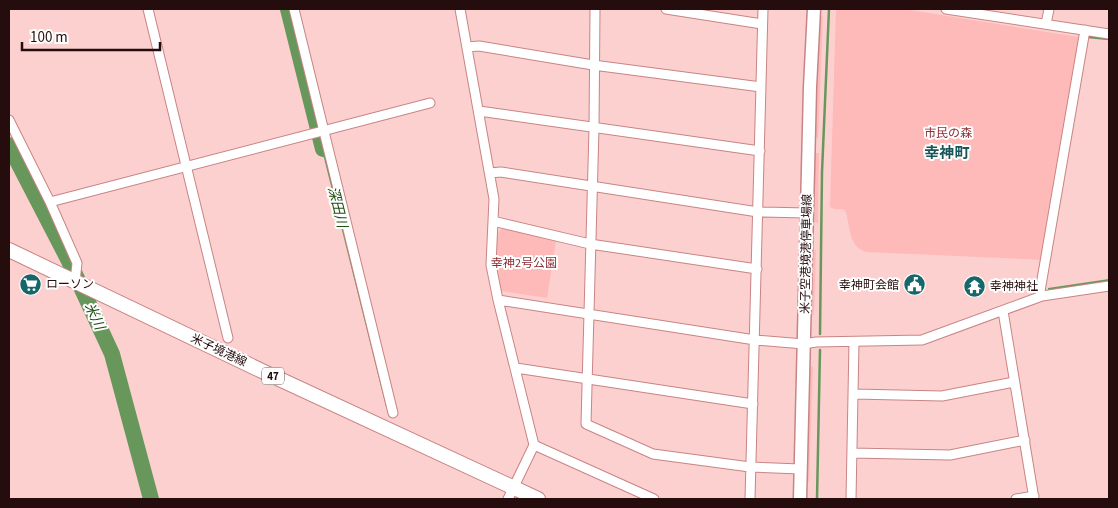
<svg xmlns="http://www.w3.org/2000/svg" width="1118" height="508" font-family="'Source Sans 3','Noto Sans JP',sans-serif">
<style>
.green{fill:#febab9}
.water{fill:#68975c}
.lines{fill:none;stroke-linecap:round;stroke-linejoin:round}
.stream{stroke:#68975c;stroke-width:2.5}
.river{stroke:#68975c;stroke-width:16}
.street-casing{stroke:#c88484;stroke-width:11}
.secondary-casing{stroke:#c88484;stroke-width:15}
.primary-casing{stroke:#c88484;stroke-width:16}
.street{stroke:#fff;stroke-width:9}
.secondary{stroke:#fff;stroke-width:12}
.primary{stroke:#fff;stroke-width:14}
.labels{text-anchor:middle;stroke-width:4;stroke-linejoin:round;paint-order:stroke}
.shield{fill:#fefefe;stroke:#655;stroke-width:1}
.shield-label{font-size:11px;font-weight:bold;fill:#250c0d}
.park-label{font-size:12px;fill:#8d2d35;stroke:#fefefe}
.street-label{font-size:12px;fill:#250c0d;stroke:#fefefe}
.poi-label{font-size:12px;fill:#250c0d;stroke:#fefefe;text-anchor:start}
.water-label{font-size:14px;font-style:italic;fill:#1f4e11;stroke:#fefefe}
.quarter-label{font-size:15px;font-weight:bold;fill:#195558;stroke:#fefefe}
</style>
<rect width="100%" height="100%" fill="#fdd0d0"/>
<path class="green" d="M 836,9 L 904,9 L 1079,37 L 1080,40 L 1043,260 L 867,252 C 849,248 850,228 846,212 L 843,209 L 834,209 L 830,207 Z
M 823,15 L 818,139 L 815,135 L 820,17 Z
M 815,153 L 819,153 L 818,223 L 815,222 Z
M 502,228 L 556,241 L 547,298 L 501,291 C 496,274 489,242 502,228 Z
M 816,249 L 814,315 L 812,315 L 814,251 Z
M 813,366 L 809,483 L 806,478 L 810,367 Z"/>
<path class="water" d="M 319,138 L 321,138 L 388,406 L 386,407 Z
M 1109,279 L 1109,281 L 1048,290 L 1048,288 Z"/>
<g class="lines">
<path class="stream" d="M 1088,37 L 1109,39
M 820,334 L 822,172 L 829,9
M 817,499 L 820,350"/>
<path class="river" d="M 288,9 L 323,149
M 9,145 L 68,259 L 112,354 L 151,499"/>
<defs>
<path id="street" d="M 148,9 L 228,338
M 294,9 L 393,413
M 460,9 L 494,199 L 491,265 L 498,300 L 534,445 L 508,499
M 595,9 L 594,128 L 586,424 L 653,454 L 750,467 L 800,469
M 666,9 L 762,24
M 946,9 L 1109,34
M 1046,24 L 1049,9
M 467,47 L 479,46 L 593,65 L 761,87
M 479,111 L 760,151
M 9,120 L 50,202 L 77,263 L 75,282
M 490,173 L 501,172 L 758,212 L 807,213
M 50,202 L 430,103
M 493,221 L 590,244 L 757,269
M 1042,296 L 1040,291 L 1085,30
M 498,300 L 755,340 L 804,344 L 816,342 L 922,340 L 1042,296 L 1109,286
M 1003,311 L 1034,499
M 516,368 L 753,404
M 854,394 L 942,396 L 1014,382
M 534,445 L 654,499
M 852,453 L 950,455 L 1025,440
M 750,499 L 763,9
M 851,499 L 854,342
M 1016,499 L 1034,496"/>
<path id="secondary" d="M 800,499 L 810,87 L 814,9"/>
<path id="primary" d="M 9,250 L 262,371 L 538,499"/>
</defs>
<use href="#street" class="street-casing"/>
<use href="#secondary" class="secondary-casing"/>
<use href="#primary" class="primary-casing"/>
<use href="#street" class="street"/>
<use href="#secondary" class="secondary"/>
<use href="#primary" class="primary"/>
</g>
<defs>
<symbol id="supermarket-disc" viewBox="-11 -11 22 22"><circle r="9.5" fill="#176669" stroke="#fefefe"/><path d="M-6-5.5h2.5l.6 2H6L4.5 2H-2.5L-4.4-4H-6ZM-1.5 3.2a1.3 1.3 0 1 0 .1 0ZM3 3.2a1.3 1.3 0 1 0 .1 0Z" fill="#fff"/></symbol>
<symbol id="civic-disc" viewBox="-11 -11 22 22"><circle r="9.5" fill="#176669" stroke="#fefefe"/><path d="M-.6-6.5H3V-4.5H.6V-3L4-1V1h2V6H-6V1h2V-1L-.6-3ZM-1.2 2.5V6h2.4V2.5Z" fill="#fff"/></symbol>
<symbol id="temple-disc" viewBox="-11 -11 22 22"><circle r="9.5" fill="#176669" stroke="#fefefe"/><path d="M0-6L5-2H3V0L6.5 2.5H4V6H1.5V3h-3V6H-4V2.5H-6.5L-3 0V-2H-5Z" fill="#fff"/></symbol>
</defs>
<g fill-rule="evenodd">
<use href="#supermarket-disc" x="18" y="272" width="25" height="25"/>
<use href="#civic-disc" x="902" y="272" width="25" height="25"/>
<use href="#temple-disc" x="962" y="274" width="25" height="25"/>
</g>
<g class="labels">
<rect class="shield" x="262" y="367.5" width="22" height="17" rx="4"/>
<g class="shield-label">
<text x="273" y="380">47</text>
</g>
<g class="park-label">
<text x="948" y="137">市民の森</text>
<text x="524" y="267">幸神2号公園</text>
</g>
<g class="street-label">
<text transform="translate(806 254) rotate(-89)" y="4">米子空港境港停車場線</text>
<text transform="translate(219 350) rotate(25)" y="4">米子境港線</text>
</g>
<g class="poi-label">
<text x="46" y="288">ローソン</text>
<text x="899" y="289" text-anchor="end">幸神町会館</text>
<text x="990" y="290">幸神神社</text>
</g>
<g class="water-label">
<text transform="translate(338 207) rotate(76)" y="5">深田川</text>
<text transform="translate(95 316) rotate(65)" y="5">米川</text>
</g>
<g class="quarter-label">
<text x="947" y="158">幸神町</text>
</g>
</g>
<rect width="1118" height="508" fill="none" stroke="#250c0d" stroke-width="20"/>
<path d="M22 42v8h138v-8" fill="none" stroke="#250c0d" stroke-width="2.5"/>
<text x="30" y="42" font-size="15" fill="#250c0d" stroke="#fefefe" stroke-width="4" paint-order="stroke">100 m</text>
</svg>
